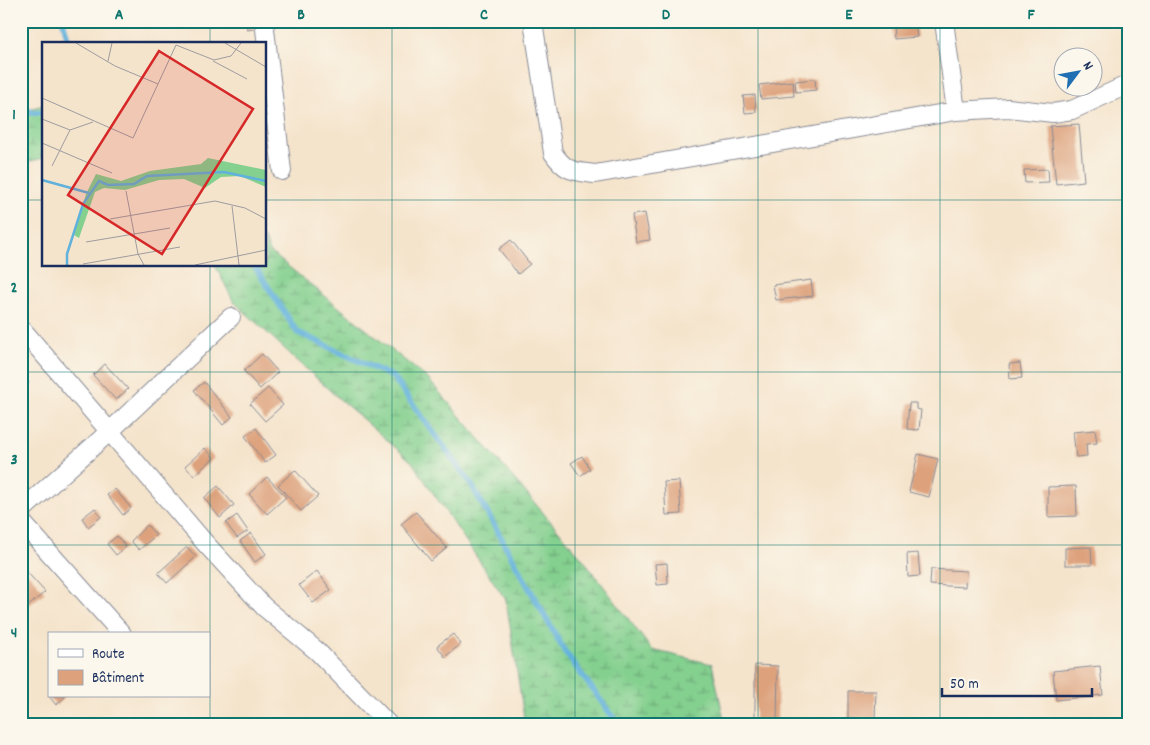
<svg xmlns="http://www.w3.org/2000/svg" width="1150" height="745" font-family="Dekko,sans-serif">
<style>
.wetland{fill:url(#wetland-marsh);stroke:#508076}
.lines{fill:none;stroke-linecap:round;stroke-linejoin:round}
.stream{stroke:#60b1db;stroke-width:6}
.building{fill:#dda17b}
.street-casing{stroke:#888a95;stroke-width:20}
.street{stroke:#fff;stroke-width:18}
.grid{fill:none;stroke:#0f766e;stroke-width:1;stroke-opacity:0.55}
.inset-river{fill:none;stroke:#60b1db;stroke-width:2.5}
.inset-road{fill:none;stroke:#9e9ca0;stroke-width:1}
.view{fill:#d62828;fill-opacity:0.15;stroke:#d62828;stroke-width:2.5}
.inset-edge{fill:none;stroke:#1b2f5e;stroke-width:2.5}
.neatline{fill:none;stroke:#0f766e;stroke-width:2}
.grid-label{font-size:16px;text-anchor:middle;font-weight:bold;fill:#0f766e}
</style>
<defs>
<pattern id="wetland-marsh" width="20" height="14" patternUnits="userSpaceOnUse" patternTransform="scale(1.25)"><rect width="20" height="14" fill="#84d08f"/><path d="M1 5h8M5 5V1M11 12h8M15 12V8" fill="none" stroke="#6ba978"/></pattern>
</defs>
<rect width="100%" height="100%" fill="#fbf7ec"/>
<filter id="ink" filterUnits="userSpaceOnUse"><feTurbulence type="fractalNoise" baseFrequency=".02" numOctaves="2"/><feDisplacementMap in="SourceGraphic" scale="10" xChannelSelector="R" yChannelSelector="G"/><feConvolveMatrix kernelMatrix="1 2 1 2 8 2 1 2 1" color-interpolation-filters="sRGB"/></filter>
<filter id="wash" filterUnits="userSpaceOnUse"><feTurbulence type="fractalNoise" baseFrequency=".0096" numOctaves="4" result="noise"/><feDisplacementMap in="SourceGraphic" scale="20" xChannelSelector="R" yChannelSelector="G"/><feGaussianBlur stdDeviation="1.12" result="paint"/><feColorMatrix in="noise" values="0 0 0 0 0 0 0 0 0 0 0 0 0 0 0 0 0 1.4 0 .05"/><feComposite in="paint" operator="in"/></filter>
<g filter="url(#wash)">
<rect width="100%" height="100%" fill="#f5e4cc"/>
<path class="wetland" d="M 44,105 L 44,158 L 21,163 L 21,111 Z
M 265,238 L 269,251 L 428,379 L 582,558 L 652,650 L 712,664 L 725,724 L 525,724 L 506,600 L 412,462 L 327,388 L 234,302 L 215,265 L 265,265 Z"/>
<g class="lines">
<path class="stream" d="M 63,21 L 69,44
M 21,112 L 44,112
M 254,265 L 297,332 L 393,377 L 471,484 L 565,652 L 618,724"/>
</g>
<g id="blocks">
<path class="building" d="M 246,21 L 260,21 L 261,28 L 247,30 Z
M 893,21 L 915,21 L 917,37 L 894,39 Z
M 815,79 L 816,90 L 796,92 L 795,81 Z
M 793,81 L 794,96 L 761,99 L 759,85 Z
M 755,95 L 756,112 L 745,113 L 743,96 Z
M 1079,124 L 1084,181 L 1056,184 L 1050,126 Z
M 1048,169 L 1049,182 L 1025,183 L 1024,170 Z
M 645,213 L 650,240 L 636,242 L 632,215 Z
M 511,240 L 530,264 L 518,274 L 499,249 Z
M 811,280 L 813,296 L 776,300 L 773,285 Z
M 262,354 L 278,372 L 260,389 L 244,371 Z
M 1020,363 L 1022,378 L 1010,379 L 1009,364 Z
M 105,364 L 128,389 L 116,400 L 93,375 Z
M 21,368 L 25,373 L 22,375 L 29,383 L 21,390 Z
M 204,382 L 232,417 L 223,425 L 194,390 Z
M 268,388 L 283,405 L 265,421 L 250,404 Z
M 909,403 L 916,403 L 916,409 L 921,410 L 919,430 L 907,429 Z
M 256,428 L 276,455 L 265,463 L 245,436 Z
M 1095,430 L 1097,443 L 1086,444 L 1087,456 L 1076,457 L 1073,432 Z
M 205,448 L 214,458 L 194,476 L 185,466 Z
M 918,454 L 938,459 L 929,497 L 909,492 Z
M 582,456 L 590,469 L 580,476 L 571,463 Z
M 295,470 L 318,496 L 301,511 L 278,485 Z
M 267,477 L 286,497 L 267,514 L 249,494 Z
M 679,481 L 681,514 L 666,515 L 664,482 Z
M 218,486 L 234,505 L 220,518 L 204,498 Z
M 1076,486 L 1077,516 L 1048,517 L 1048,487 Z
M 115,489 L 131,508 L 123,515 L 107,495 Z
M 95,508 L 101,517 L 88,527 L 82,518 Z
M 416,512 L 447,548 L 431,561 L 401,524 Z
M 237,515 L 248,531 L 237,538 L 226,523 Z
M 147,525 L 156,535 L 139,550 L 131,541 Z
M 251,533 L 266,554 L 255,562 L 240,541 Z
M 117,536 L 126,547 L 116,555 L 107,544 Z
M 187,547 L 196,557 L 167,583 L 158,573 Z
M 1091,547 L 1092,565 L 1065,565 L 1065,548 Z
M 918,553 L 920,576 L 908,577 L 907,554 Z
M 667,563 L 668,584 L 657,585 L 655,564 Z
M 931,569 L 966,571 L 965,587 L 930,585 Z
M 26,571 L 45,592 L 21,612 L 21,575 Z
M 317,571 L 331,590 L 313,603 L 299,585 Z
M 453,634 L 461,644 L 445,657 L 437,646 Z
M 755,665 L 778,666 L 777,724 L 755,724 Z
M 1100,666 L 1103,695 L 1056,700 L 1053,671 Z
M 848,691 L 876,691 L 875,719 L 848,718 Z
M 49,696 L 66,696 L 56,705 Z
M 885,720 L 904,721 L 904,724 L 884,724 Z"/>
</g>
</g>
<g filter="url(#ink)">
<use href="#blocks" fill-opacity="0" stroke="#888a95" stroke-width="1"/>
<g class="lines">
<defs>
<path id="street" d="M 264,21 L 282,171
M 533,21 L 553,153 C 566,172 573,171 595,174 L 956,111 L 1008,108 L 1053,113 L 1072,110 L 1129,84
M 944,21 L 956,111
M 21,328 L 205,543 L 264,607 L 317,651 L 388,724
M 21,511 L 109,432 L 231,317
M 21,521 L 122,634"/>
</defs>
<use href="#street" class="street-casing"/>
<use href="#street" class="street"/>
</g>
</g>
<path class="grid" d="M 210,21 L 210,44M 392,21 L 392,724M 575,21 L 575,724M 758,21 L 758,724M 940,21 L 940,724M 21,200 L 44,200M 265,200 L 1129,200M 210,265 L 210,724M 21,372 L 1129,372M 21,545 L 1129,545"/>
<g transform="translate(42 42)">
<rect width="224" height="224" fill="#f5e4cc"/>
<path d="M 166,116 L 224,128 L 224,145 L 198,134 L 179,135 L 163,146 L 142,137 L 117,138 L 83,148 L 62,146 L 53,150 L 37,196 L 32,193 L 44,152 L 54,132 L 79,139 L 108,129 L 159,122 Z" fill="#84d08f"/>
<path class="inset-river" d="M 0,138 L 47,151M 25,223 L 25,212 L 41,162 L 57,139 L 66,143 L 92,142 L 105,134 L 182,130 L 224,139"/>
<path class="inset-road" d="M 34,1 L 73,24 L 116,42M 183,1 L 224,25M 66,19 L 70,1M 171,19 L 205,37M 0,56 L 91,96 L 134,3 L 172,18 L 189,14 L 199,1M 0,77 L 28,88 L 51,80M 0,101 L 70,131M 10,124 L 28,88M 84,149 L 96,212 L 102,223M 190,164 L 197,223M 68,177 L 173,159 L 203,166 L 224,177M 44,200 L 128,186M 41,222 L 138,205M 153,223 L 224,208"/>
<path class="view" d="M 117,9 L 211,67 L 120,212 L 26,153 Z"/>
<rect width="224" height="224" class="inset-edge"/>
</g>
<rect width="1150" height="745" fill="none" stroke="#fbf7ec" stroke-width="55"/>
<rect x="48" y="632" width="162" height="65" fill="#fbf7ec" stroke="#a1a7b3"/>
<rect x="58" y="649" width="25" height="8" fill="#ffffff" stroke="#a1a7b3"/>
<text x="92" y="658" font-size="15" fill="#1b2f5e">Route</text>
<rect x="58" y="670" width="25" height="15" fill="#dda17b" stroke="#a1a7b3"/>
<text x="92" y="682" font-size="15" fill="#1b2f5e">Bâtiment</text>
<g transform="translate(1078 72) rotate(58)"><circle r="24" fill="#fbf7ec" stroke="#a1a7b3"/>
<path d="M0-4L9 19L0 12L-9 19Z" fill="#1f6fb2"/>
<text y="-8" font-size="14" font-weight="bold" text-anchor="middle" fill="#1b2f5e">N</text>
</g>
<path d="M942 688v8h150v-8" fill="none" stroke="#1b2f5e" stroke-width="2.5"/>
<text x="950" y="688" font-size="15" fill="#1b2f5e" stroke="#fbf7ec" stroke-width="4" paint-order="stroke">50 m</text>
<rect x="28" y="28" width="1094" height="690" class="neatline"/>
<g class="grid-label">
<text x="119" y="19">A</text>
<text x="301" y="19">B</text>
<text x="484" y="19">C</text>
<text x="666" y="19">D</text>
<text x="849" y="19">E</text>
<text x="1031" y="19">F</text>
<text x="14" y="119">1</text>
<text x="14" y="292">2</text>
<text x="14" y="464">3</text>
<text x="14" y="637">4</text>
</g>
</svg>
